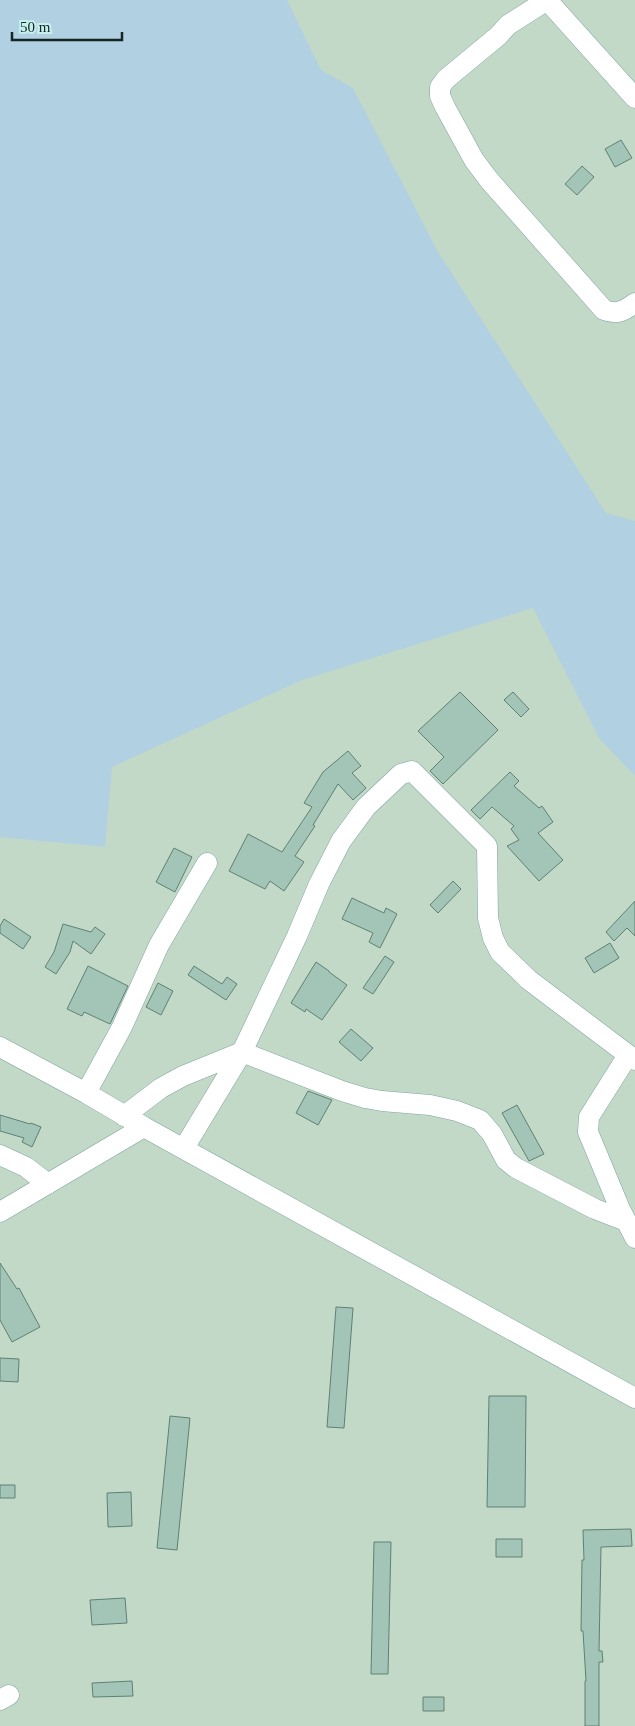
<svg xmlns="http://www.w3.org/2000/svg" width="635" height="1726" font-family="'Times New Roman',serif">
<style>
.green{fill:#c3d9c7}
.water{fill:#b1d0e1}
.building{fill:#a3c5b8;stroke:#5e8174}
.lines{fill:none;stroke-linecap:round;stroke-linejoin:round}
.minor-casing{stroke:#7da5a2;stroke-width:21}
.minor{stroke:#fff;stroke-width:20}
</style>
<rect width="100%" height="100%" fill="#c5f0ed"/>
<path class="green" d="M 0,0 L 635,0 L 635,1726 L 0,1726 Z"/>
<path class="water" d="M 0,0 L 287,0 L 321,70 L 353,88 L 438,252 L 606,513 L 635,521 L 635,776 L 599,738 L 533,608 L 302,680 L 112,767 L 105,847 L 0,837 Z"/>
<path class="building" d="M 621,140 L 632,158 L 615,167 L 605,149 Z
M 582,166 L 594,177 L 577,195 L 565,184 Z
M 460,692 L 498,730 L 443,784 L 430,771 L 444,757 L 418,731 Z
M 513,692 L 529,709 L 521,717 L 504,700 Z
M 348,751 L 361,766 L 352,773 L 366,788 L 353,800 L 338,784 L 313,825 L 315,826 L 295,856 L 304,862 L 284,891 L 270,881 L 265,889 L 229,871 L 248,834 L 282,852 L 312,807 L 304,803 L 323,772 Z
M 510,772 L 519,781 L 514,786 L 539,808 L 542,806 L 553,822 L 538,833 L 563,860 L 539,881 L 507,846 L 519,840 L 511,829 L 514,826 L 492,807 L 480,819 L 471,810 Z
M 174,848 L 192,857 L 175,892 L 156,882 Z
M 453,881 L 461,889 L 438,913 L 430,905 Z
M 352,898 L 384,913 L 386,908 L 397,914 L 380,948 L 369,942 L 373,933 L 342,919 Z
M 635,901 L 635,936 L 627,928 L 614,941 L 606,932 Z
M 4,919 L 31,937 L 23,949 L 0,933 L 0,926 Z
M 63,924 L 91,932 L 95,927 L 105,934 L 91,954 L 73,941 L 70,952 L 56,974 L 45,967 L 54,952 Z
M 610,943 L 619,958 L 594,973 L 585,958 Z
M 385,956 L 394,962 L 373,994 L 363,988 Z
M 316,962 L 329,971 L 329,972 L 347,985 L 322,1020 L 306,1009 L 305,1012 L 291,1003 Z
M 88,966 L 128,986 L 110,1024 L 84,1012 L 82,1016 L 67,1009 Z
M 194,966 L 222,984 L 227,977 L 237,984 L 226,1000 L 188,975 Z
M 158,983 L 173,991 L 161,1015 L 146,1007 Z
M 351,1029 L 373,1048 L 361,1061 L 339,1042 Z
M 308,1091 L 332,1100 L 318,1125 L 296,1113 Z
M 517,1105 L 544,1154 L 529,1161 L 502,1113 Z
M 0,1115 L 30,1124 L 31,1123 L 41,1127 L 32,1147 L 22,1142 L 24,1138 L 0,1131 Z
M 0,1263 L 17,1289 L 19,1288 L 40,1327 L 12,1342 L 0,1320 Z
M 336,1307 L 353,1308 L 344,1428 L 327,1427 Z
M 0,1358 L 19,1359 L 18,1382 L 0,1381 Z
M 489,1396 L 526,1396 L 525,1507 L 487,1507 Z
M 170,1416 L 190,1418 L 177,1550 L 157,1548 Z
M 0,1485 L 15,1485 L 15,1498 L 0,1498 Z
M 131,1492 L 132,1526 L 108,1527 L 107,1493 Z
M 631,1529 L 632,1546 L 601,1547 L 599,1651 L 602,1651 L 603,1662 L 599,1662 L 599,1726 L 585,1726 L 585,1681 L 586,1681 L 583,1631 L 581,1631 L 582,1560 L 584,1560 L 583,1530 Z
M 496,1539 L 522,1539 L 522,1557 L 496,1557 Z
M 374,1542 L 391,1542 L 388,1674 L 371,1674 Z
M 125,1598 L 127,1623 L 92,1625 L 90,1600 Z
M 132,1681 L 133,1696 L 93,1697 L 92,1683 Z
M 423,1697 L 444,1697 L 444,1711 L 423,1711 Z"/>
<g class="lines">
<defs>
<path id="minor" d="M 547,0 L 508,25 L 498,36 L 446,79 L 440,87 L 440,96 L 445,107 L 474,160 L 489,180 L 604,310 C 617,315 624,311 635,303
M 547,0 L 635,98
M 0,1047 L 86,1093 L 144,1127 L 635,1398
M 628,1055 L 589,1117 L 588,1132 L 620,1209 L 635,1238
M 86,1093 L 122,1027 L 159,945 L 207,863
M 124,1116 L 161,1088 L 183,1076 L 242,1052 L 342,1091 L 365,1098 L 382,1101 L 430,1105 L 457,1111 L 480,1120 L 492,1134 L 506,1160 L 516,1168 L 595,1209 L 626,1221
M 184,1148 L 242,1052 L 297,936 L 319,884 L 341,841 L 366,807 L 401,774 L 412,771 L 487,846 L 488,918 L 493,938 L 500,952 L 529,980 L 635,1060
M 0,1155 L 26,1167 L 48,1184
M 0,1212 L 144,1127
M 0,1700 L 9,1695"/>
</defs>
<use href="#minor" class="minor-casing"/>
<use href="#minor" class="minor"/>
</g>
<path d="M12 32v8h110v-8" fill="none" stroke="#152524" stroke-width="2.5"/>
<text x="20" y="32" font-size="15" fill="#152524" stroke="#c5f0ed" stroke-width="4" paint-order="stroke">50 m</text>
</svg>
